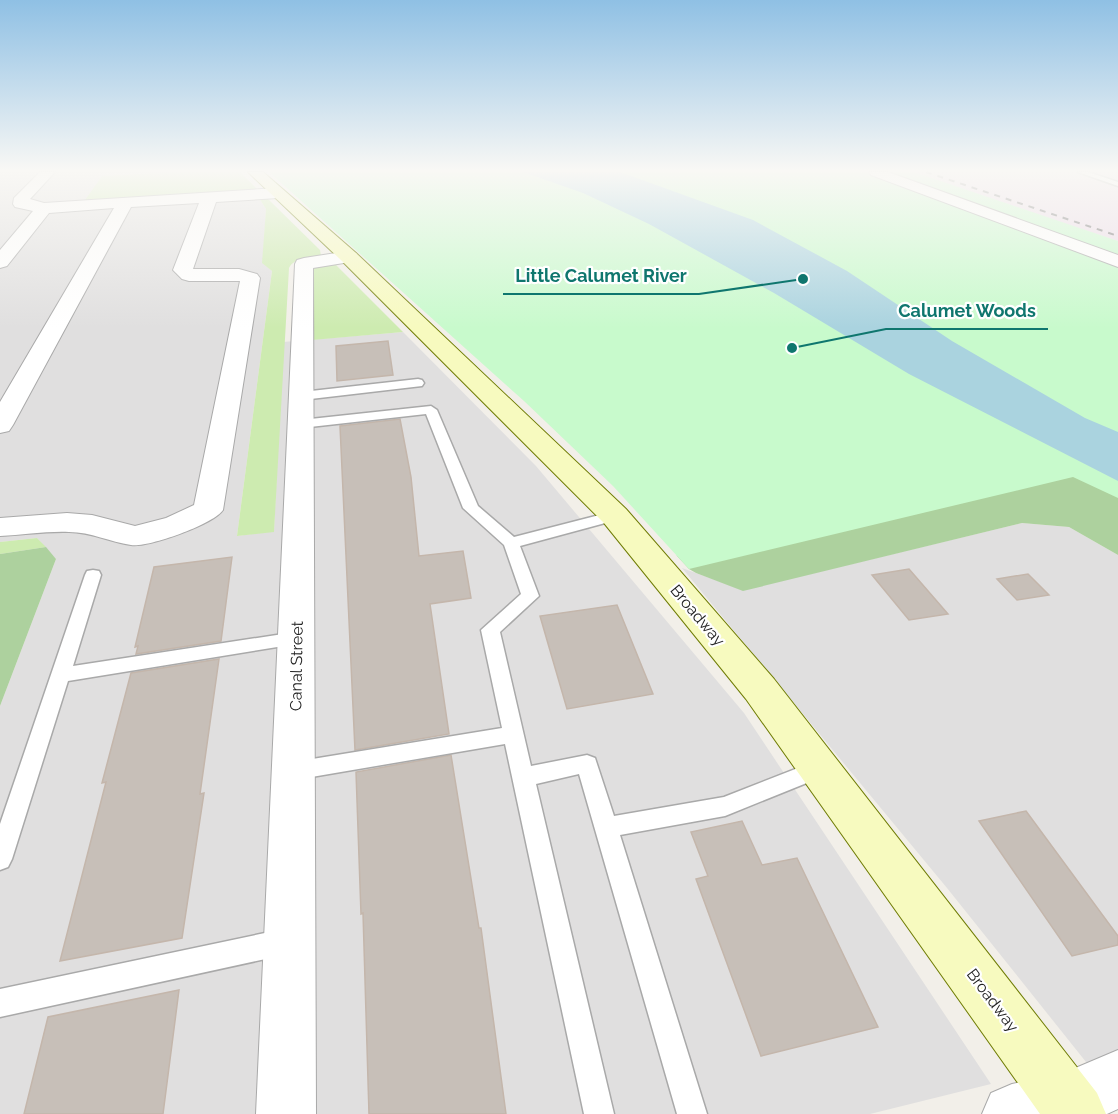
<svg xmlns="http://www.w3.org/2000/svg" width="1118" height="1114" font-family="Raleway,sans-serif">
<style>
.residential{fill:#e0dfdf}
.industrial{fill:#ebdbe8}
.grass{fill:#cdebb0}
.forest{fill:#add19e}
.park{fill:#c8facc}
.water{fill:#aad3df}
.building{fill:#c7bfb8;stroke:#c4b6ab;stroke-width:1.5}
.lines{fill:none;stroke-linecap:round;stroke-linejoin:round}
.lane-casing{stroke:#a9a9a9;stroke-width:3}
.street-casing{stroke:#a9a9a9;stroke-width:2}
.secondary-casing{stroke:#707d05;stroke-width:2}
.lane{fill:#fff;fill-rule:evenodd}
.street{fill:#fff;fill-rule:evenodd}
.secondary{fill:#f7fabf;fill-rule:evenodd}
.rail{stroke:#707070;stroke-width:2;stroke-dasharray:6 6;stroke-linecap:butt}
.labels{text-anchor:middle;stroke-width:4.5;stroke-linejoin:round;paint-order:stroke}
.street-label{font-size:16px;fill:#222;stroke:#fff}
.leader{fill:none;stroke:#0f766e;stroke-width:2}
.callout-dot{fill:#0f766e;stroke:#fff;stroke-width:2}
.callout-label{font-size:18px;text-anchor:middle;font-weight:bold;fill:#0f766e;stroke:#fff;stroke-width:4.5;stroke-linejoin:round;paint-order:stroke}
</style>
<rect width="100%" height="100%" fill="#f2efe9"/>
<path class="residential" d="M 0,172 L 182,172 L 102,176 L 259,198 L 266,209 L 263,263 L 272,271 L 237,536 L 274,531 L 283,342 L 403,332 L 536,466 L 744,713 L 991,1084 L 870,1114 L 0,1114 L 0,706 L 56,559 L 37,538 L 0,542 Z
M 1022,523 L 1069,527 L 1118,555 L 1118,1102 L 947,888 L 682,568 L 743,590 Z"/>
<path class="industrial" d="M 914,172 L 1118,172 L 1118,241 L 1050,219 Z"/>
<path class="grass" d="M 182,172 L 240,172 L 260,192 L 83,203 L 102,176 Z
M 259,198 L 267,198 L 320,250 L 321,256 C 309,257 295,257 289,268 L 274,532 L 237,536 L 272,271 L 262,263 L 266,209 Z
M 336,265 L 403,332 L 312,340 L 311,270 L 320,266 Z
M 37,538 L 46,547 L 0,554 L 0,542 Z"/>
<path class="forest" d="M 523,172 L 1118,481 L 1118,555 L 1069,527 L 1022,523 L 743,591 L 696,573 L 689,569 L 677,556 Z
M 46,547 L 56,559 L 0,706 L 0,554 Z"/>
<path class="park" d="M 269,172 L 914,172 L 1118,241 L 1118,498 L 1073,477 L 689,569 L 613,486 L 524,401 Z"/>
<path class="water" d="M 523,172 L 620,172 L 753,220 L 847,271 L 952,341 L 1085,418 L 1118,432 L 1118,481 L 909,374 L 774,293 L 649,224 L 583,193 Z"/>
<path class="building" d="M 388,341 L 393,375 L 337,381 L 336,346 Z
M 400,419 L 411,477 L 419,556 L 463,551 L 471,598 L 430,604 L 449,734 L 355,750 L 340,426 Z
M 232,557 L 221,641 L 136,654 L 138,646 L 135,647 L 154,567 Z
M 909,569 L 948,614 L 909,620 L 872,575 Z
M 1028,574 L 1049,595 L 1017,600 L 997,579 Z
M 617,605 L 653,694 L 567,709 L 540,616 Z
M 219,659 L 200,794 L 204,793 L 182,938 L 60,961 L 106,782 L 102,783 L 131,673 Z
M 451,755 L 479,928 L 481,928 L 506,1114 L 369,1114 L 363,913 L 361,914 L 356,772 Z
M 1026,811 L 1118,936 L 1118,945 L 1072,956 L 979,821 Z
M 742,821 L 762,865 L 797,858 L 878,1027 L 761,1056 L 696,879 L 708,876 L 691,832 Z
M 179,990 L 163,1114 L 24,1114 L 48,1017 Z"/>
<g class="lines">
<defs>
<path id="lane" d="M 1078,172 L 1088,172 L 1118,182 L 1118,186 Z
M 418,379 L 422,380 L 424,383 L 422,386 L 302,400 L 296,396 L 302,392 Z
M 431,406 L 437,410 L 478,506 L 514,537 L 615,511 L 623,516 L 620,519 L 520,546 L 539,596 L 500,632 L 531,766 L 587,755 L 595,758 L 614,816 L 724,797 L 821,759 L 829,762 L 832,768 L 829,774 L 725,816 L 620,835 L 707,1114 L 677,1114 L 579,774 L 536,784 L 614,1114 L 584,1114 L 505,744 L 294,780 L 286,777 L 283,771 L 286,765 L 294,762 L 502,728 L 481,630 L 521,594 L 504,545 L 463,508 L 426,414 L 301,428 L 294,424 L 301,420 Z
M 93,570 L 99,571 L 101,575 L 73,666 L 296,632 L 303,633 L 305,638 L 303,643 L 296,644 L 68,681 L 12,859 L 8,867 L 0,870 L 0,824 L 85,575 L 87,571 Z
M 284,929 L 293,933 L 297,942 L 293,951 L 284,955 L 0,1017 L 0,989 Z"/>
<path id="street" d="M 40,172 L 55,172 L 30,199 L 44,203 L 278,188 L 286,193 L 278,198 L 216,202 L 193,269 L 239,269 L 257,274 L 260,278 L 223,510 C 214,524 148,548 131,545 C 110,542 91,532 69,532 C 46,531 23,535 0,536 L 0,518 L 67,513 L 92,515 L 135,526 L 166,518 L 194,505 L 240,281 L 189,281 L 182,279 L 173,270 L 199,203 L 131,207 L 13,425 L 9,431 L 0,433 L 0,402 L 114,208 L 49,213 L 7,266 L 0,268 L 0,250 L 33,211 L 15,207 L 13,204 L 14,198 Z
M 869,172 L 888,172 L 1118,255 L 1118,267 L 871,175 Z
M 349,251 L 356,253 L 358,257 L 356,261 L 313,268 L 316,1114 L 256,1114 L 295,264 L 297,260 L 304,258 Z
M 1118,1050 L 1118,1109 L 1107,1114 L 982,1114 L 991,1093 L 1012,1084 L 1066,1072 Z"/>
<path id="secondary" d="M 248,172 L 263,172 L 356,253 L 626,509 L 774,679 L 1097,1093 L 1106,1114 L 1040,1114 L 746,699 L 604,523 L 342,261 Z"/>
</defs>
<use href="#lane" class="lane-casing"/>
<use href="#street" class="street-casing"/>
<use href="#secondary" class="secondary-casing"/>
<use href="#lane" class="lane"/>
<use href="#street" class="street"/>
<use href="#secondary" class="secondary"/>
<path class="rail" d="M 926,172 L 1118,236"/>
</g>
<linearGradient id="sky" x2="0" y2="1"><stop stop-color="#8fc0e4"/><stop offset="0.52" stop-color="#f9f8f5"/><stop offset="1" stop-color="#f9f8f5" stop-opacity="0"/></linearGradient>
<rect width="1118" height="328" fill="url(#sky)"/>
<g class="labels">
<g class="street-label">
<text transform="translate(698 615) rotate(50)" y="6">Broadway</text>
<text transform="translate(296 666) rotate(-89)" y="6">Canal Street</text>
<text transform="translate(993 1000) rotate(53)" y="6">Broadway</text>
</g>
</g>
<path class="leader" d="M803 279L699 294H503M792 348L886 329H1048"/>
<g class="callout-dot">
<circle cx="803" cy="279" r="6"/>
<circle cx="792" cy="348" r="6"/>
</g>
<g class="callout-label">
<text x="601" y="282">Little Calumet River</text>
<text x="967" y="317">Calumet Woods</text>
</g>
</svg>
